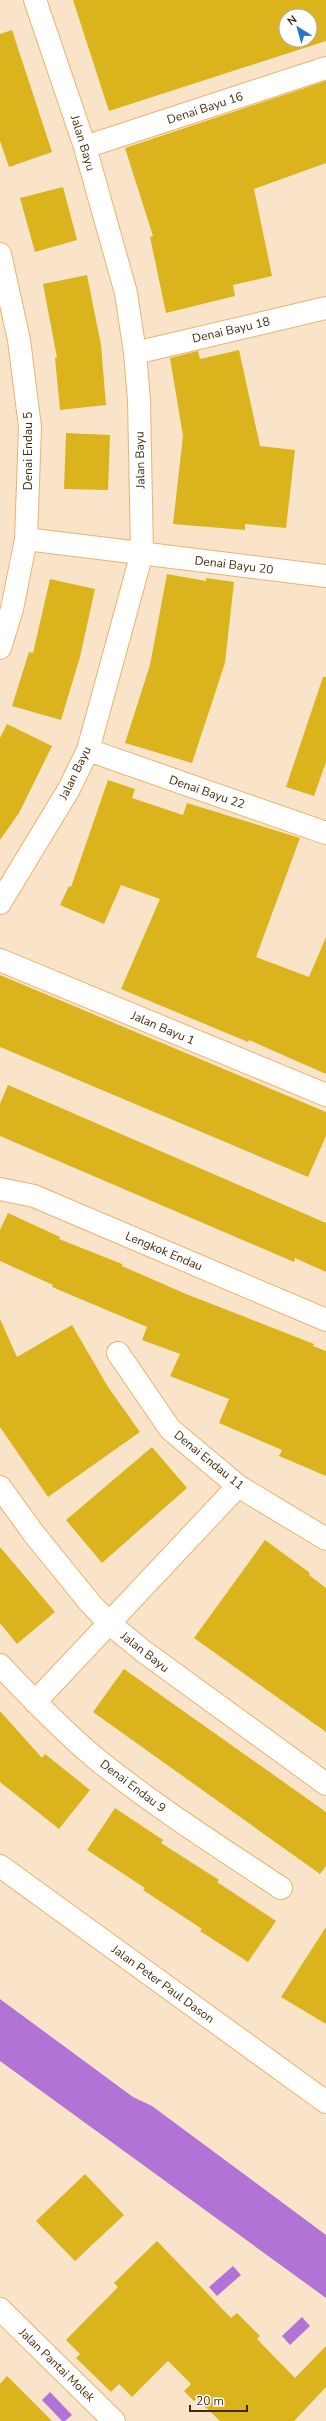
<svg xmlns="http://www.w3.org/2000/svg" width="326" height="2421" font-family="'Nunito Sans',sans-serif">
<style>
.water{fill:#b173d6}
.building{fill:#dbb31c;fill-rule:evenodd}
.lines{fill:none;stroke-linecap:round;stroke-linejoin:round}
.minor-casing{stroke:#e9b26d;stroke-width:24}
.minor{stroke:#fff;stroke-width:22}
.labels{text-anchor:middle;stroke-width:3;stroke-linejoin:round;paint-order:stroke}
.street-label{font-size:12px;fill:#412b0e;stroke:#fff}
</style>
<rect width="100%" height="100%" fill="#fae4c9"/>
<path class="water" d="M 0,1999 L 133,2097 L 152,2106 L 326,2235 L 326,2298 L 0,2061 Z
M 233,2266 L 241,2275 L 217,2296 L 209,2287 Z
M 302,2317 L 310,2326 L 290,2345 L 282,2336 Z
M 50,2392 L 72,2415 L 65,2421 L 62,2421 L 42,2400 Z"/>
<path class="building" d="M 73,0 L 326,0 L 326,41 L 109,111 ZM 286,16 L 310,16 L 310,40 L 286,40 Z
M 12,30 L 52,152 L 9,167 L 0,141 L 0,34 Z
M 326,81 L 326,163 L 254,189 L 272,276 L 233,285 L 235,296 L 166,313 L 150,237 L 153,236 L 125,148 Z
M 63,187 L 77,240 L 35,252 L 20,198 Z
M 87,275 L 101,345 L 106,405 L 60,410 L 55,358 L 57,358 L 43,284 Z
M 239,350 L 260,446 L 295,450 L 286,528 L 245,524 L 245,530 L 173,524 L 183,436 L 170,358 L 198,351 L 200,359 Z
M 66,433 L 110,435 L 108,490 L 64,489 Z
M 167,574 L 206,581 L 206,578 L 234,582 L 225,663 L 192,763 L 125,743 L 150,665 Z
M 50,579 L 95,589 L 80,657 L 61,720 L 12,706 L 29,652 L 33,653 Z
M 323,677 L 326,677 L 326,762 L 314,796 L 286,787 Z
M 7,724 L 52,746 L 19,813 L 0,840 L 0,738 Z
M 108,780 L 135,789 L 132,798 L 183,815 L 187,803 L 300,838 L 256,957 L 309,977 L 326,937 L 326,1074 L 249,1040 L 248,1042 L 121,989 L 160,899 L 121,885 L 104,924 L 60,905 L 69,886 L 71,887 Z
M 0,975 L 326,1112 L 326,1136 L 308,1177 L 0,1047 Z
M 8,1085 L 326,1223 L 326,1272 L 295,1258 L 294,1262 L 0,1136 L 0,1104 Z
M 8,1213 L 60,1237 L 59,1239 L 122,1264 L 122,1266 L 186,1294 L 314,1344 L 313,1346 L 326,1351 L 326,1476 L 279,1456 L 282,1450 L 219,1423 L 229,1399 L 170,1376 L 180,1354 L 142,1340 L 147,1327 L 52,1287 L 53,1285 L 0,1261 L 0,1230 Z
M 0,1319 L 17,1357 L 72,1325 L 108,1387 L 140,1432 L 48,1497 L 0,1427 Z
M 152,1447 L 187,1488 L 102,1563 L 66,1520 Z
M 265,1540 L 310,1573 L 309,1575 L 326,1588 L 326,1732 L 194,1638 Z
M 0,1547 L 55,1612 L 17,1644 L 0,1623 Z
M 124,1669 L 326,1812 L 326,1866 L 320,1874 L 93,1712 Z
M 0,1711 L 42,1758 L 45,1754 L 90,1790 L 59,1829 L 0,1782 Z
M 115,1808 L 163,1840 L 161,1843 L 219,1880 L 217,1882 L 276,1921 L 248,1962 L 200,1931 L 202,1929 L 143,1890 L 145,1888 L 87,1850 Z
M 326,1927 L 326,2024 L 281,1997 Z
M 85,2174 L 124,2215 L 75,2261 L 36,2221 Z
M 157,2241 L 231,2318 L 237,2313 L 260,2336 L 257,2339 L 295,2378 L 326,2346 L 326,2387 L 294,2421 L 220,2421 L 197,2399 L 194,2401 L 184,2391 L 191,2384 L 168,2361 L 132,2397 L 119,2384 L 111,2392 L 76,2358 L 80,2354 L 66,2340 L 118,2287 L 114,2283 Z
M 7,2376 L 52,2421 L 0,2421 L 0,2384 Z"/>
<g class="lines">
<defs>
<path id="minor" d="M 85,147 L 326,68
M 0,254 L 19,340 L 30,427 L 26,539 L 12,609 L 0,648
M 135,353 L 326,308
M 26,539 L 326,576
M 88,750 L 326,833
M 0,903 L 69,789 L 88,750 L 142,553 L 139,400 L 135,353 L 126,293 L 85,147 L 35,0
M 0,960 L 326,1095
M 0,1189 L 34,1196 L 326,1320
M 118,1353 L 170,1429 L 238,1486 L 326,1539
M 0,1487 L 34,1534 L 90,1603 L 110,1624 L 143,1651 L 326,1784
M 0,1665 C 30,1697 61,1729 94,1757 C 153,1805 218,1846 281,1888
M 35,1702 L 238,1486
M 0,1866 L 326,2102
M 0,2309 L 114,2421"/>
</defs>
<use href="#minor" class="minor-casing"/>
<use href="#minor" class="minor"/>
</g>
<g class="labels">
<g class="street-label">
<text transform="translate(205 108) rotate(-18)" y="4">Denai Bayu 16</text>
<text transform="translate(83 143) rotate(73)" y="4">Jalan Bayu</text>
<text transform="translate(231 330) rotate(-13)" y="4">Denai Bayu 18</text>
<text transform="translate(28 451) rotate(-90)" y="4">Denai Endau 5</text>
<text transform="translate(140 460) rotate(-91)" y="4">Jalan Bayu</text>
<text transform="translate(234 565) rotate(7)" y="4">Denai Bayu 20</text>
<text transform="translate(75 773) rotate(-64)" y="4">Jalan Bayu</text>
<text transform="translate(207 792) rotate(19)" y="4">Denai Bayu 22</text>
<text transform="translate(163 1028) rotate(23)" y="4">Jalan Bayu 1</text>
<text transform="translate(164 1251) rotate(23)" y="4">Lengkok Endau</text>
<text transform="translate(209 1460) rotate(39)" y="4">Denai Endau 11</text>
<text transform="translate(145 1652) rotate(38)" y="4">Jalan Bayu</text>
<text transform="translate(133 1786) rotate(37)" y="4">Denai Endau 9</text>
<text transform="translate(163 1984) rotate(36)" y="4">Jalan Peter Paul Dason</text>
<text transform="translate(57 2365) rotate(44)" y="4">Jalan Pantai Molek</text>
</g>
</g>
<g transform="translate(298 28) rotate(323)"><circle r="19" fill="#ffffff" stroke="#b3aa9f"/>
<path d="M0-3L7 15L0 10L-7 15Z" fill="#2677c6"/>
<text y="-6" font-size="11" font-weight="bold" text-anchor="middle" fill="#412b0e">N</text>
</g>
<path d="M190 2405v6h57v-6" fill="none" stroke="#412b0e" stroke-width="2"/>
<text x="196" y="2405" font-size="12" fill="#412b0e" stroke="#ffffff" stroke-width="3" paint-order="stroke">20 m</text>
</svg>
